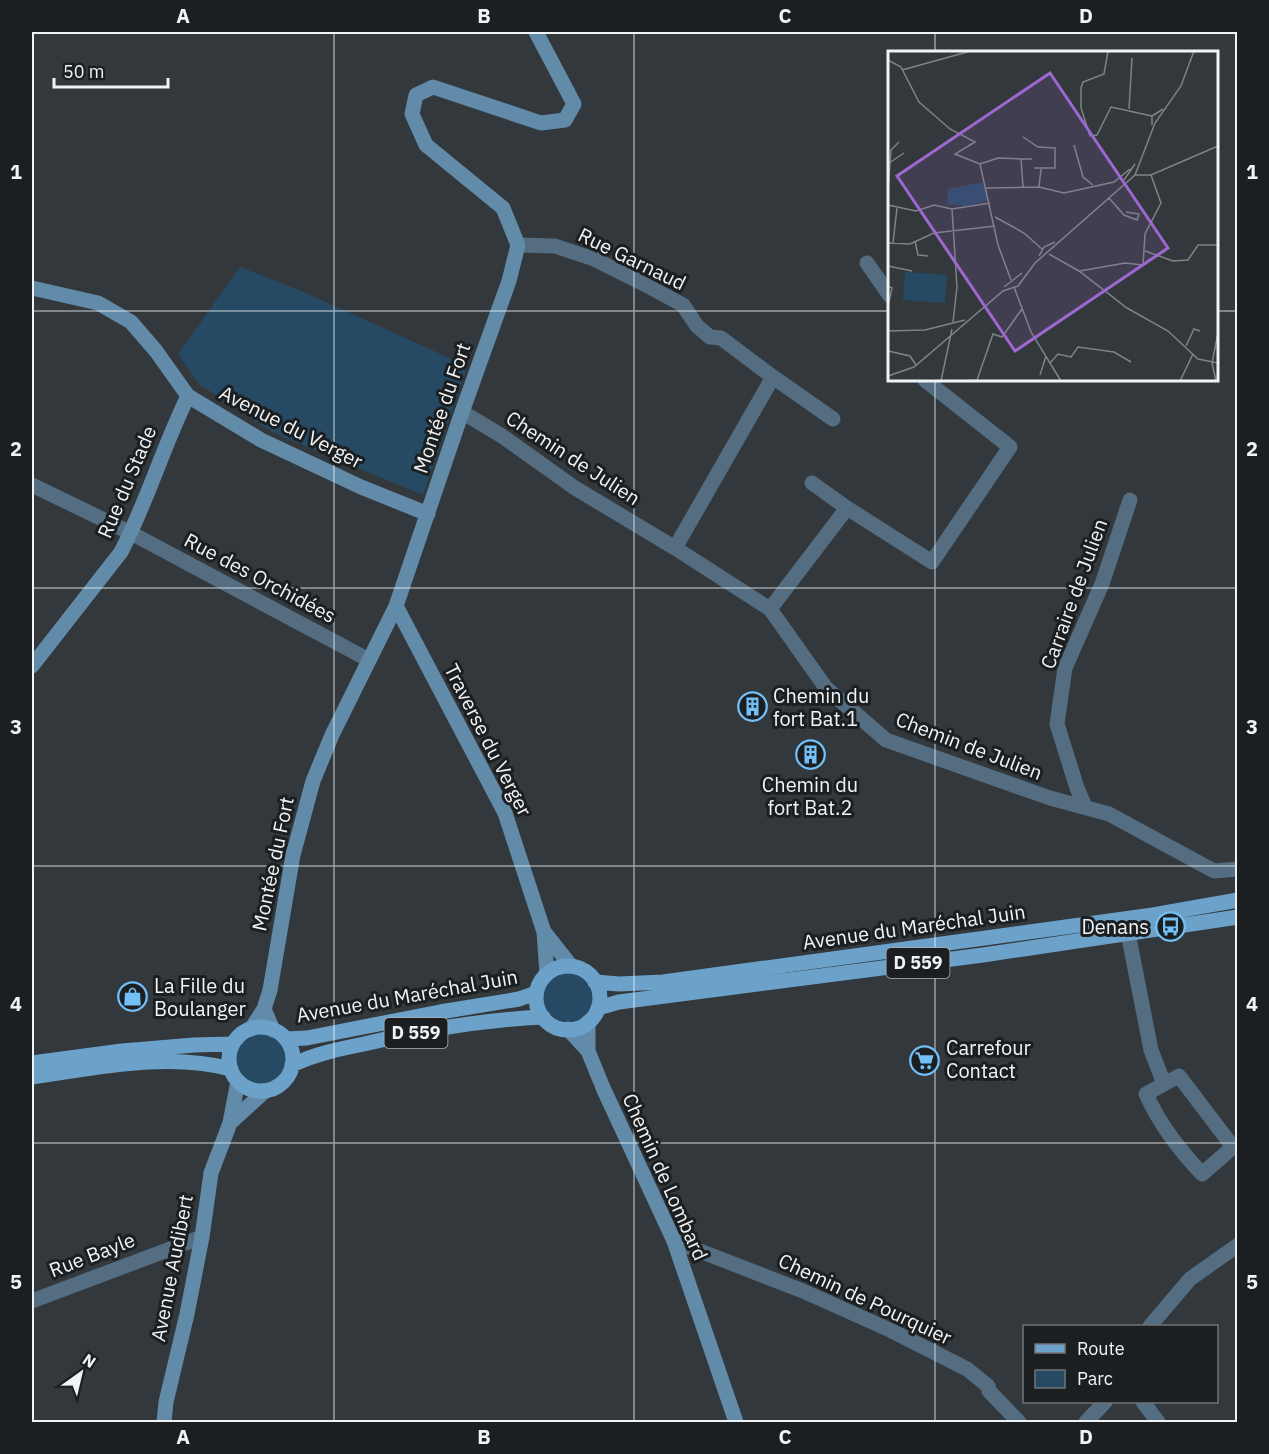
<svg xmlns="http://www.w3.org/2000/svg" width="1269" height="1454" font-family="'IBM Plex Sans',sans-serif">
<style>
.green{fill:#264a64}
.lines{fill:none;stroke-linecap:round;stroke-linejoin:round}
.street{stroke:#546d81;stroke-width:15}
.secondary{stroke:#628baa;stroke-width:15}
.primary{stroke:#6ca2c9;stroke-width:15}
.grid{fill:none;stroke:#f0f4f7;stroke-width:1.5;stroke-opacity:0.55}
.labels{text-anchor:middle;stroke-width:6;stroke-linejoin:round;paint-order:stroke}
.shield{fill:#1c1f21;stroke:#b0b4b7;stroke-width:1.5}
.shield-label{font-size:18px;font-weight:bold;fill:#f0f4f7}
.street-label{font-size:20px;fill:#f0f4f7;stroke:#1c1f21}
.poi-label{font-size:20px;fill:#f0f4f7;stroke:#1c1f21;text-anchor:start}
.inset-road{fill:none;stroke:#7e8387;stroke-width:1.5}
.view{fill:#9e68d0;fill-opacity:0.15;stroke:#9e68d0;stroke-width:3}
.inset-edge{fill:none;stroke:#f0f4f7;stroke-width:3}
.neatline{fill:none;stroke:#f0f4f7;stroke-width:2}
.grid-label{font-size:20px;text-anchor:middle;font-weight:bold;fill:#f0f4f7}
</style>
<rect width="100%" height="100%" fill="#32383c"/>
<path class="green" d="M 240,267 L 306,293 L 467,366 L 423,495 L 274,433 L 200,385 L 178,354 Z
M536 998a32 32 0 1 1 64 0a32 32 0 1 1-64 0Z
M229 1059a32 32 0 1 1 64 0a32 32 0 1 1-64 0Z"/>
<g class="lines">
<path class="street" d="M 518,245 L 555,246 L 594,259 L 642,283 L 683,305 L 697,326 L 710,337 L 721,338 L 773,377
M 867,263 L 890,296
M 462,412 L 502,436 L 575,488 L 675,548 L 770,609 L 826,688 L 886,740 L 1050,798 L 1109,814 L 1214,871 L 1238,869
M 812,483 L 847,508 L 932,562 L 1010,447 L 925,380
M 32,485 L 131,533 L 369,660
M 675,548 L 773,377 L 833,419
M 770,609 L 847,508
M 1085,806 L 1077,788 L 1057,724 L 1065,668 L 1102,584 L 1130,500
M 1128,933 L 1151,1050 L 1164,1084 L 1146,1094 C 1160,1125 1179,1149 1202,1174 L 1233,1147 L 1179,1076 L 1164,1084
M 674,1241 L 803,1291 L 890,1330 L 967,1369 L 988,1386 L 989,1391 L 1019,1422
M 32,1301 L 202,1237
M 1150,1326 L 1190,1279 L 1238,1245
M 1143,1402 L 1158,1422
M 1086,1422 L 1105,1402"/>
<path class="secondary" d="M 32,288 L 98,303 L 131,322 L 156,351 L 188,396 L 261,440 L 361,487 L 428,514
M 396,606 L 505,813 L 544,932 L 547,974
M 32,666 L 121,552 C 147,502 163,447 188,396
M 545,933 L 571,966
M 264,1009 L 273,1030
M 251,1029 L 264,1009 L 270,990 L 293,855 L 313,781 L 332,735 L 396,606 L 462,412 L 509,281 L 518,245 L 503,208 L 426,145 L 412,114 L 416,95 L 433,87 L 541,123 L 565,120 L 574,104 L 536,32
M 568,1029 L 588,1051 L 604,1090 L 674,1241 L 736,1422
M 588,1051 L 588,1022
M 230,1123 L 265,1091
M 164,1422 L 166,1402 L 187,1314 L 202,1237 L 211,1173 L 230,1123 L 238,1081"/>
<path class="primary" d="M536 998a32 32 0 1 1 64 0a32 32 0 1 1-64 0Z
M 595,982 L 619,984 L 663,982 L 1153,915 L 1238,900
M 598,1008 L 619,1002 L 983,955 L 1238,917
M229 1059a32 32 0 1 1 64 0a32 32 0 1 1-64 0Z
M 286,1039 L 307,1038 L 440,1012 L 519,999 L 536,993
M 32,1063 L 122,1051 L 194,1045 L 232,1044
M 292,1065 C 315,1054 339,1049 364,1044 C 422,1030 483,1020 543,1017
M 32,1077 C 97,1068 166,1052 231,1069"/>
</g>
<path class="grid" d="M 334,32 L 334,1422M 634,32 L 634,1422M 935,32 L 935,52M 32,311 L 890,311M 1216,311 L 1238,311M 935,380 L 935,1422M 32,588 L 1238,588M 32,866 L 1238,866M 32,1143 L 1238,1143"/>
<defs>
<symbol id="building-ring" viewBox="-11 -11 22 22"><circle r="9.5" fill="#1c1f21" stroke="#74c0f6" stroke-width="1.5"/><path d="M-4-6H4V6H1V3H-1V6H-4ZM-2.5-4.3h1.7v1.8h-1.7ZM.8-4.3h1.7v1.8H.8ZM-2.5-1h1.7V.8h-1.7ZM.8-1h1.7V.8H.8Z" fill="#74c0f6"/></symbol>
<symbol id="bus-ring" viewBox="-11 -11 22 22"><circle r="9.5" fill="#1c1f21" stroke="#74c0f6" stroke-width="1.5"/><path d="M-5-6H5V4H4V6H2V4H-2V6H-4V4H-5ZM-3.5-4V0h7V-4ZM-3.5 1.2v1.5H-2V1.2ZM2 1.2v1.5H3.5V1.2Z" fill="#74c0f6"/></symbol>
<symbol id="shop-ring" viewBox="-11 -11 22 22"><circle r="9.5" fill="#1c1f21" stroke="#74c0f6" stroke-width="1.5"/><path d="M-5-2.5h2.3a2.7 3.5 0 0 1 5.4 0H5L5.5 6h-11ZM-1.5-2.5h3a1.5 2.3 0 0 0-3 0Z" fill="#74c0f6"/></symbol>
<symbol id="supermarket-ring" viewBox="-11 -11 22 22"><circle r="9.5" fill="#1c1f21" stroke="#74c0f6" stroke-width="1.5"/><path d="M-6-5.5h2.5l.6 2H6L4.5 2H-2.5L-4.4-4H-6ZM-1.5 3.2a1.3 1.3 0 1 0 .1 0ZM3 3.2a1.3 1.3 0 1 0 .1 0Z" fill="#74c0f6"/></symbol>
</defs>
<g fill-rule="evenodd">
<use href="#building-ring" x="736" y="690" width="33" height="33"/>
<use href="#building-ring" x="794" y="738" width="33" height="33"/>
<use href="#bus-ring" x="1154" y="910" width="33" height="33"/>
<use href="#shop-ring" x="116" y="980" width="33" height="33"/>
<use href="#supermarket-ring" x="908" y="1044" width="33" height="33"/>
</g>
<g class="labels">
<g class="shield">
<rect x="886.5" y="948" width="63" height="30" rx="4.5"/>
<rect x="384.5" y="1018" width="63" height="30" rx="4.5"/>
</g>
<g class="shield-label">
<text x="918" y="969">D 559</text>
<text x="416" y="1039">D 559</text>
</g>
<g class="street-label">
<text transform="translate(632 259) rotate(26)" y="7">Rue Garnaud</text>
<text transform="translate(442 408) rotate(-71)" y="7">Montée du Fort</text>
<text transform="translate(291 427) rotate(27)" y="7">Avenue du Verger</text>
<text transform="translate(573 458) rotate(33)" y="7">Chemin de Julien</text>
<text transform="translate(127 482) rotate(-67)" y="7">Rue du Stade</text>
<text transform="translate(260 578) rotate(28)" y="7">Rue des Orchidées</text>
<text transform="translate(1074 594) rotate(-70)" y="7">Carraire de Julien</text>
<text transform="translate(488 740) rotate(63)" y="7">Traverse du Verger</text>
<text transform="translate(969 746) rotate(21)" y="7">Chemin de Julien</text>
<text transform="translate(273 864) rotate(-78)" y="7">Montée du Fort</text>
<text transform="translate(914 927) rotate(-8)" y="7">Avenue du Maréchal Juin</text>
<text transform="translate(407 996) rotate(-10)" y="7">Avenue du Maréchal Juin</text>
<text transform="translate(665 1177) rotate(66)" y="7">Chemin de Lombard</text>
<text transform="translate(92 1255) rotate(-21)" y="7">Rue Bayle</text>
<text transform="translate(172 1268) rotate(-79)" y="7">Avenue Audibert</text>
<text transform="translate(865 1299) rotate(25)" y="7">Chemin de Pourquier</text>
</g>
<g class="poi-label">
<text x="773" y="703">Chemin du<tspan x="773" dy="23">fort Bat.1</tspan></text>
<text x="810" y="792" text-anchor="middle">Chemin du<tspan x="810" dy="23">fort Bat.2</tspan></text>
<text x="1149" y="934" text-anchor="end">Denans</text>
<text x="154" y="993">La Fille du<tspan x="154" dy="23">Boulanger</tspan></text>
<text x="946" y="1055">Carrefour<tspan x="946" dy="23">Contact</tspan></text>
</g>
</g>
<g transform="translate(888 51)">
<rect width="330" height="330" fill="#32383c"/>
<path d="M 95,131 L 100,150 L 77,155 L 59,153 L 60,138 ZM 17,221 L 59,224 L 57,252 L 15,249 Z" fill="#264a64"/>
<path class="inset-road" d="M 220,0 L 216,23 L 195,31 L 193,37 L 193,57 L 202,85 L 209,84 L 223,56 L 264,65M 0,9 L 13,16 L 31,51 L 62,78 L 87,91 L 67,103 L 92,113 L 110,194 L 123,229M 14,19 L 83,0M 241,58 L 244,7M 264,74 L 264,65 L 275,58M 135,86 L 150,96 L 167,97 L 167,117 L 146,117M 186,94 L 195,126 L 205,134M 1,112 L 16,102M 92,113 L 110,107 L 133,108M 247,124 L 263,124 L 330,95M 236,129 L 247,113M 135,136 L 133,108 L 144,108M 151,136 L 153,118M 98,137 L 151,136 L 176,142 L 226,131 L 242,118M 0,140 L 3,99 L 11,91M 221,147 L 236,164 L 249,169 L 251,163 L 238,161M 0,154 L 28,160 L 46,154 L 64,158 L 102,152M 64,158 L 69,236 L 65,271M 107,166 L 136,182 L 154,198M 27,190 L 30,204 L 40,205M 0,192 L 22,193 L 46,182 L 107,175M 5,192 L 9,157M 257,200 L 285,210 L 300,209 L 310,194 L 330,194M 161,203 L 191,220 L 239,257 L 280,280 L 310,308 L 330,312M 151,205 L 156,196 L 167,191M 0,215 L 24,220M 192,220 L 237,212 L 255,214 L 257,183 L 273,152 L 263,124M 0,235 L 4,237 L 0,255M 116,236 L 134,222M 126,236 L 143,281 L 173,330M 0,280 L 37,279 L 77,269M 298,295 L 306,278 L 312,280M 0,300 L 22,305 L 28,314M 162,312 L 170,303 L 183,306 L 190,296 L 226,301 L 243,311M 152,324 L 158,305M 0,325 L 26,316 L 115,240 L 130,235 L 147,212 L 247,124 L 267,72 L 293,35 L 306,0M 53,330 L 64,278M 68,330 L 89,329 L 105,283 L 114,286 L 134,258M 292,330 L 305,303M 328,330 L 324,312 L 330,282"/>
<path class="view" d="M 162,22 L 280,197 L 127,300 L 9,125 Z"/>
<rect width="330" height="330" class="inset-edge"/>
</g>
<rect width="1269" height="1454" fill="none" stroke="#1c1f21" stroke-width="66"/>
<rect x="1023" y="1325" width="195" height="78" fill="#1c1f21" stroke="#717477" stroke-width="1.5"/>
<rect x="1035" y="1344" width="30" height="9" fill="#6ca2c9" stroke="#717477" stroke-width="1.5"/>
<text x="1077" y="1355" font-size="18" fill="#f0f4f7">Route</text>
<rect x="1035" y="1370" width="30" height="18" fill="#264a64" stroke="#717477" stroke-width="1.5"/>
<text x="1077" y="1385" font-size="18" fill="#f0f4f7">Parc</text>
<g transform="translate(81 1373) rotate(34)" stroke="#1c1f21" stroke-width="4.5" paint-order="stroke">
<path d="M0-4.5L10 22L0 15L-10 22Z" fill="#f0f4f7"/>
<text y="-9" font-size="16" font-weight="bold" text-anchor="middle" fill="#f0f4f7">N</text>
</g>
<path d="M54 78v9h114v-9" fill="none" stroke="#f0f4f7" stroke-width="3"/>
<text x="63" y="78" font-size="18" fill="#f0f4f7" stroke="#1c1f21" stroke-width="4.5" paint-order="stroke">50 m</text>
<rect x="33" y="33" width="1203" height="1388" class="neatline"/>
<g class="grid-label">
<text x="183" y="23">A</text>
<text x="484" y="23">B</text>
<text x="785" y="23">C</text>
<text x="1086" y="23">D</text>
<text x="16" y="179">1</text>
<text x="1252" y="179">1</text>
<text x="16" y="456">2</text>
<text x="1252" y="456">2</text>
<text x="16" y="734">3</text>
<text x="1252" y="734">3</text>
<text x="16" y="1011">4</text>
<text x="1252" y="1011">4</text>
<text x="16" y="1289">5</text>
<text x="1252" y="1289">5</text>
<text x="183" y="1444">A</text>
<text x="484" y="1444">B</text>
<text x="785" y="1444">C</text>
<text x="1086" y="1444">D</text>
</g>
</svg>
